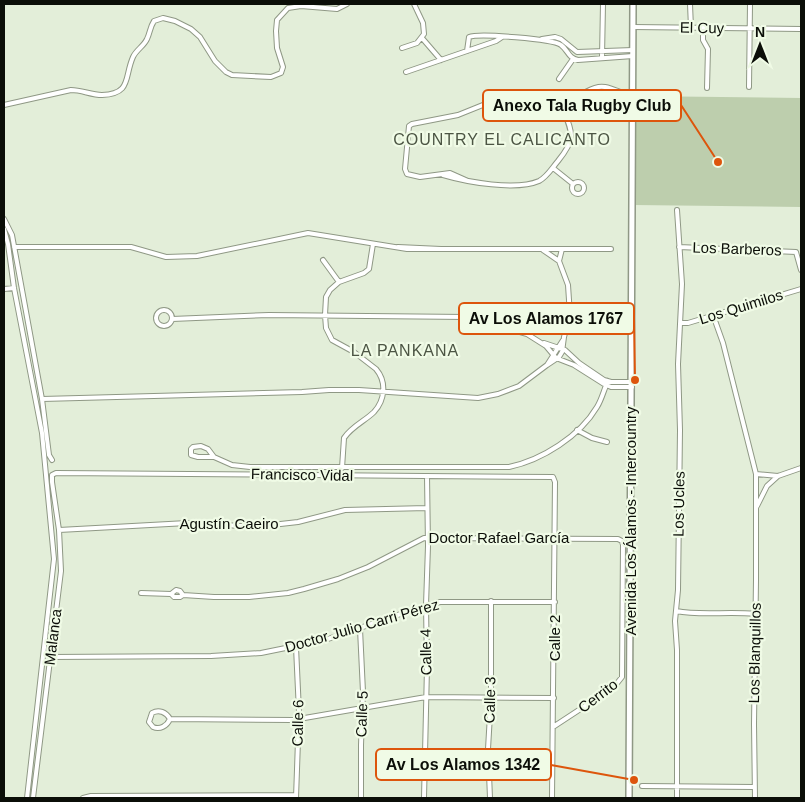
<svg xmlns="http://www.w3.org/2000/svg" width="805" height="802" font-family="Arial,sans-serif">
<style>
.green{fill:#bdcead}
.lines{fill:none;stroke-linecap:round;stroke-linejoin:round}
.street-casing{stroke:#8f9885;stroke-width:6}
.secondary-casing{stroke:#8f9885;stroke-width:8}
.street{stroke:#fff;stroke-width:4}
.secondary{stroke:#fff;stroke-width:5}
.labels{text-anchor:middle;stroke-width:4.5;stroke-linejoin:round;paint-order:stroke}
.street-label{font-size:15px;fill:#0b0e08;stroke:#f0fbe6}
.neighbourhood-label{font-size:16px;letter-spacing:1px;fill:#4c5544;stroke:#f0fbe6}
.leader{fill:none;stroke:#dd550c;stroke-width:2}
.callout-dot{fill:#dd550c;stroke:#f0fbe6;stroke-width:2}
.callout{fill:#f0fbe6;stroke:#dd550c;stroke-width:2}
.callout-label{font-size:16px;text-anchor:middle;font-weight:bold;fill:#0b0e08}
</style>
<rect width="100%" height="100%" fill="#e3eed9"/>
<path class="green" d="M 635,96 L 801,98 L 801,207 L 634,205 L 634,113 L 641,109 L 640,98 L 635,98 Z"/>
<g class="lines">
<defs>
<path id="street" d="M 690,4 L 691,28
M 633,27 L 801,29
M 703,28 L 703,40 L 708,49 L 707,88
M 422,38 L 441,60
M 542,39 L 555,37 L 561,39 L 577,52 L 633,50
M 402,48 L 417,43 L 424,34 L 423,23 L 414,4
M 467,51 L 469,37 C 479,33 553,39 561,45 C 568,50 568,58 578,60 L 633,56
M 602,57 L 603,4
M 406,72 L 496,41 L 502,37
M 559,79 L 573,59
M 749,87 L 750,4
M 588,93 C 605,91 616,100 632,100
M 4,105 L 71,90 C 82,90 91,95 102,95 C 132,94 124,77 133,57 C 136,50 144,46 147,39 C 150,33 150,27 154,21 L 163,18 L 175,21 L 191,29 L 200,37 L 215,61 L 226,72 L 232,75 L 271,77 L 281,73 L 283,67 L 277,48 L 276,31 L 277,20 L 288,8 L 301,6 L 337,9 L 347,4
M 553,168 L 573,184
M 443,175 C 467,182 516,191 539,181 C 547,177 552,168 558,161 C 576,139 573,134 563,109 C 574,101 591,84 605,87 C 615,89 623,94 632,95
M 468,181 L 450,173 L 420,177 L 407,174 L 405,169 L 409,126 L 412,124 L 458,115 L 510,94 C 532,98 533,126 563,109
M572 188a6 6 0 1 1 12 0a6 6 0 1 1-12 0Z
M 4,219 L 12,235 L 42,399 L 302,392 L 329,390 L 359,390 L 478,398 L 498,394 L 519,386 L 547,365
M 4,229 L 8,244 L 14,288 L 42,433 L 54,559 L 27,798
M 14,247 L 131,247 L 166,257 L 197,256 L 308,233 L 407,249 L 441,249 L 398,247
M 679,247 L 796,252 L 801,270
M 441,249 L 611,249
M 543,250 L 559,261 L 562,249
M 323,260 L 339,282
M 559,261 L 568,285 L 570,315 L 564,337 L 562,352 L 559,357 L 547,365 L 563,340
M 4,289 L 14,288
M156 318a8 8 0 1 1 16 0a8 8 0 1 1-16 0Z
M 713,315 L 723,343 L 756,474 L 756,580 L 754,724 L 755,798
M 172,319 L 269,315 L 466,317 L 527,334 L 546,346 L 556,358 L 574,365 L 604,384 L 611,387 L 632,387
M 680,323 L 688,323 L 801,289
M 544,343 L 565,350 L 579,363 L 604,380 L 611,382 L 632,382
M 42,399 L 49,455 L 52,460
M 577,430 L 592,438 L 607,442
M 214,457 L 198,457 L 191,455 L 191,449 L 193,447 L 201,446 L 208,449 L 214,457 L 232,465 L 250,467 L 509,467 C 542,460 580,436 597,407 C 602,399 604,389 608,381
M 342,468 L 344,438 C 352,426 365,421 374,412 C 385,400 387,382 376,369 L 354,352 L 332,340 L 326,328 L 325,315 L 326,297 L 330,290 L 339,282 L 364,273 L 369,269 L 373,244
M 756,474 L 778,476 L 801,468
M 757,506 L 767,486 L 778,476
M 59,530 L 187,523 L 242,526 L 263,526 L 298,522 L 345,510 L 427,508
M 176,590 L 180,591 L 183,595 L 180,597 L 174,597 L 171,594 Z
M 141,593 L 171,594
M 183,595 L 214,597 L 249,597 L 288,593 L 304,589 L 338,579 L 368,567 L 424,538 L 618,539 L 622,541 L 623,545 L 622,677 L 614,687 L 553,727
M 676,611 C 702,616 728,611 755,614
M 360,629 L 363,692 L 361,745 L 361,798
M 296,647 L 299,712 L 296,798
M 50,657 L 211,656 L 261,653 L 325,640 L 415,609 L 440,602 L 555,602
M 170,719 C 167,726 160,730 153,727 L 149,722 L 152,713 C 159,709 166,712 170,719 L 293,720 L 426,697 L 554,698
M 642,786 L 754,787
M 33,798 L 61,571 L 59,530 L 52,482 L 52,475 L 56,473 L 553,477 L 555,482 L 552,798
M 83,798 L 91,796 L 296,795
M 424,798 L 427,667 L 426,605 L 428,546 L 427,476
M 490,798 L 488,749 L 491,697 L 491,601
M 677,798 L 677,650 L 675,621 L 678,590 L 680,430 L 678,364 L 682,284 L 677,210"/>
<path id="secondary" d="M 629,798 L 633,4"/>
</defs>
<use href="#street" class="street-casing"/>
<use href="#secondary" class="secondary-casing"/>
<use href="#street" class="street"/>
<use href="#secondary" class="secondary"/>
</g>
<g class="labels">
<g class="street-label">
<text transform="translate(702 28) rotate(1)" y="5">El Cuy</text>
<text transform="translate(737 249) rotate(2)" y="5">Los Barberos</text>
<text transform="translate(741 307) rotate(-17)" y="5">Los Quimilos</text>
<text transform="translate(302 475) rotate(1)" y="5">Francisco Vidal</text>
<text transform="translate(679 504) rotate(-89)" y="5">Los Ucles</text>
<text transform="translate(631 521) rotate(-90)" y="5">Avenida Los Álamos - Intercountry</text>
<text x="229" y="529">Agustín Caeiro</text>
<text x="499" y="543">Doctor Rafael García</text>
<text transform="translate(362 626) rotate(-16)" y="5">Doctor Julio Carri Pérez</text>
<text transform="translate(53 637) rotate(-83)" y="5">Malanca</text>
<text transform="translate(555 638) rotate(-90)" y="5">Calle 2</text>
<text transform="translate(426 652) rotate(-91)" y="5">Calle 4</text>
<text transform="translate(755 653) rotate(-89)" y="5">Los Blanquillos</text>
<text transform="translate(598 696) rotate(-37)" y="5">Cerrito</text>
<text transform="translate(490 700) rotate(-89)" y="5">Calle 3</text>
<text transform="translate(362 714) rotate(-88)" y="5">Calle 5</text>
<text transform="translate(298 723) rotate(-89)" y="5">Calle 6</text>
</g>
<g class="neighbourhood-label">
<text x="502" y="145">COUNTRY EL CALICANTO</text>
<text x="405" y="356">LA PANKANA</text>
</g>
</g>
<path class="leader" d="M718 162L681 105M635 380L634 318M634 780L551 765"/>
<g class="callout-dot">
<circle cx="718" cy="162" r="5"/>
<circle cx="635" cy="380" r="5"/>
<circle cx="634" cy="780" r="5"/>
</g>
<g class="callout">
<rect x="483" y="90" width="198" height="31" rx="5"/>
<rect x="459" y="303" width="175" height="31" rx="5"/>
<rect x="376" y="749" width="175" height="31" rx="5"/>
</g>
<g class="callout-label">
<text x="582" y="111">Anexo Tala Rugby Club</text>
<text x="546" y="324">Av Los Alamos 1767</text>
<text x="463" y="770">Av Los Alamos 1342</text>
</g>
<rect width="805" height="802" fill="none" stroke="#0b0e08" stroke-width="10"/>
<g transform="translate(760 45)" stroke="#f0fbe6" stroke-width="4" paint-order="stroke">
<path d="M0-4L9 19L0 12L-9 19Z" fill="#0b0e08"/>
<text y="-8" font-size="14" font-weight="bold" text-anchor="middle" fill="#0b0e08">N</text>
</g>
</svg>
